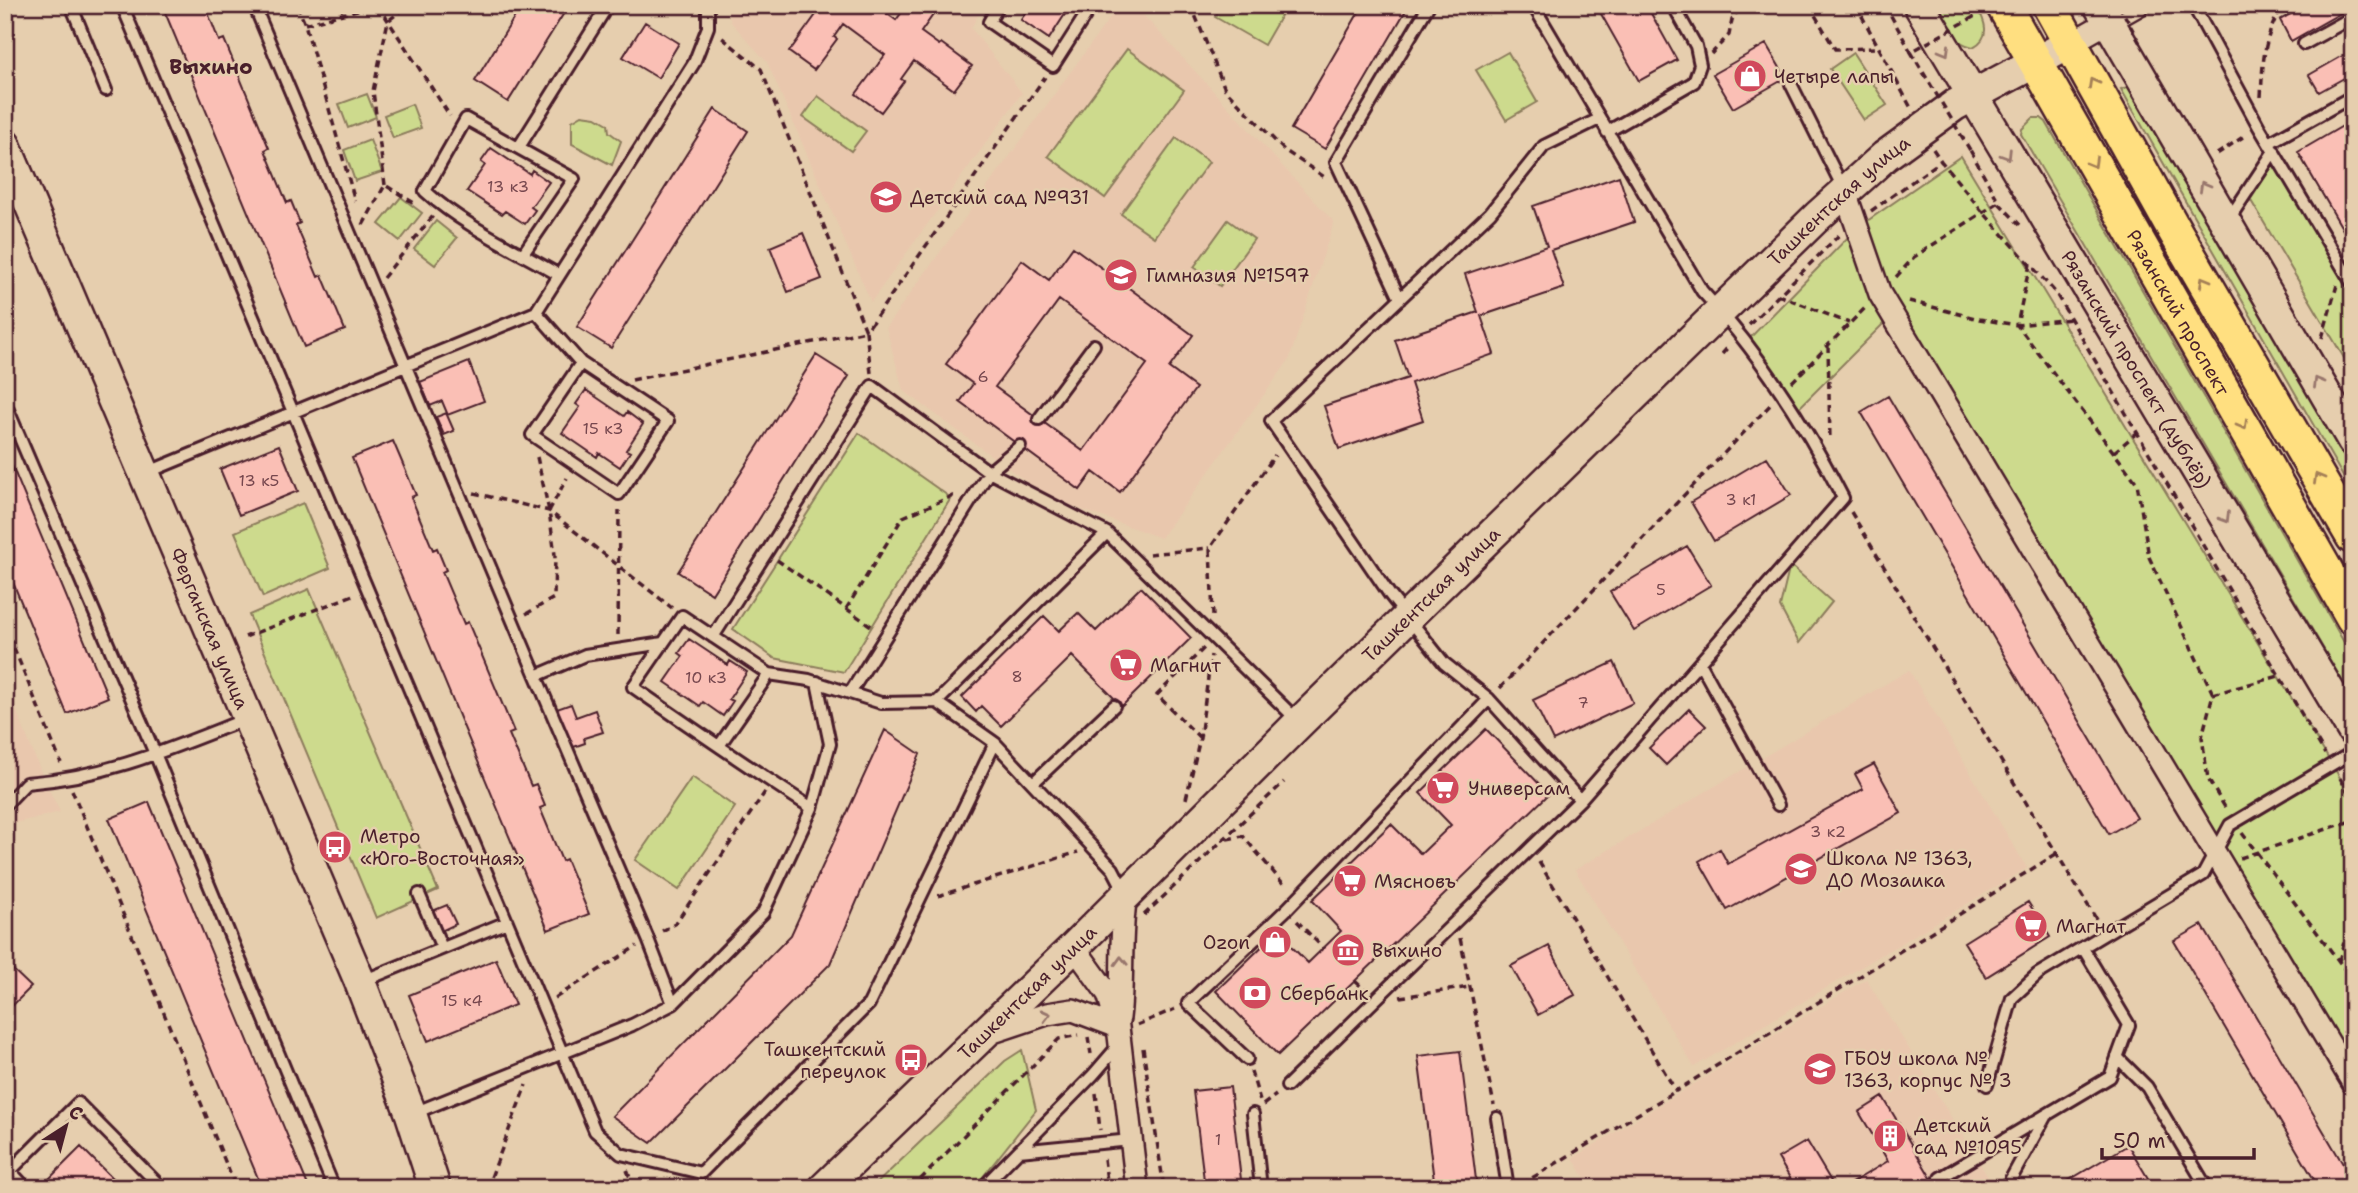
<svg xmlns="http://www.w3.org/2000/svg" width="2358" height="1193" font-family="'Shantell Sans',sans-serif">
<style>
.built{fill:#e9c7ad}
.green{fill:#cdda8d;stroke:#8c7c5c;stroke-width:2}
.building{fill:#fabfb5;stroke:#4a1f2b;stroke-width:2;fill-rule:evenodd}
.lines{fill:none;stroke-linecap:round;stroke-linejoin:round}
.lane-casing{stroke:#4a1f2b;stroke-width:16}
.street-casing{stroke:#4a1f2b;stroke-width:26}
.secondary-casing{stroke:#4a1f2b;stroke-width:35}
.primary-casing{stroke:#4a1f2b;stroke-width:38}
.path{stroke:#4a1f2b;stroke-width:3.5;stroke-dasharray:7 5;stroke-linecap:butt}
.lane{stroke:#e6ceae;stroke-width:10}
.street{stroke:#e6ceae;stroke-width:21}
.secondary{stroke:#e6ceae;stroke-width:30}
.primary{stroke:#ffdf80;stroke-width:33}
.path-bridge{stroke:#4a1f2b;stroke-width:3.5;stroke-dasharray:7 5;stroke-linecap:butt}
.oneway{stroke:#98766c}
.oneway2{stroke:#a47f56}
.labels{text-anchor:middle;stroke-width:5;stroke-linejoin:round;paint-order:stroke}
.number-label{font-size:16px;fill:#76474e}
.poi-label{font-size:19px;fill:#4a1f2b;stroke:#e6ceae;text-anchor:start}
.street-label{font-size:19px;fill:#4a1f2b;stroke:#e6ceae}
.neighbourhood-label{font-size:21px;font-weight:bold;fill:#4a1f2b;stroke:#e6ceae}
</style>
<rect width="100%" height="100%" fill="#e6ceae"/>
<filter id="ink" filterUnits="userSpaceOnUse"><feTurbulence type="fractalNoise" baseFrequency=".0143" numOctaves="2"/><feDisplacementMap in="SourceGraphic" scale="14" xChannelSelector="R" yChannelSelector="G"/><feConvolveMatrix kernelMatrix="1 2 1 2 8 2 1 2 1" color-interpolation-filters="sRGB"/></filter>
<g filter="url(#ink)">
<path class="built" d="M 726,5 L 984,5 L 971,28 L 1022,93 L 871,302 L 767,62 L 731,22 Z
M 1119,5 L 1134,5 L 1334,222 L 1289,360 L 1161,538 L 1047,497 L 903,390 L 886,327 Z
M 1909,670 L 2027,868 L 1694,1067 L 1575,870 Z
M 5,682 L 45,782 L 60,812 L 11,824 L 5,829 Z
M 1866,979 L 1988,1177 L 1970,1188 L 1591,1188 L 1573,1158 Z"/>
<path class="green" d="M 1222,5 L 1287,5 L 1264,45 L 1215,17 Z
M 1935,5 L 1976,5 C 1985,21 1992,37 1973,47 C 1952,43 1945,23 1935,5 Z
M 1127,49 L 1184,90 L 1105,198 L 1048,156 Z
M 1508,52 L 1537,102 L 1506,120 L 1476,70 Z
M 1853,53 L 1887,105 L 1864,120 L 1830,69 Z
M 2133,85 L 2353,467 L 2353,494 L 2121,89 Z
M 367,94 L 376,117 L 348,128 L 339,104 Z
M 818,96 L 866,131 L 851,151 L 803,117 Z
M 412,104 L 421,128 L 393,138 L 384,115 Z
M 582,115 L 596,117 L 608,124 L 609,132 L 621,141 L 612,165 L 572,144 L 572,121 Z
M 2033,118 L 2041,118 L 2046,122 L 2353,658 L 2353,699 L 2021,134 L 2022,129 Z
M 1176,138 L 1209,162 L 1154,237 L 1121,214 Z
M 370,140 L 382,172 L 355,181 L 344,150 Z
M 1961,156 L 2353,799 L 2353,1074 L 1894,313 L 1794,413 L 1743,345 L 1857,228 Z
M 2274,163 L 2353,298 L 2353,373 L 2250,199 Z
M 401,197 L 422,213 L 400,241 L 379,224 Z
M 1228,220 L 1254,239 L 1220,286 L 1194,267 Z
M 436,221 L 457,238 L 435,265 L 414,249 Z
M 859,433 L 951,498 L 844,672 L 774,658 L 733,629 Z
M 303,503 L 330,568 L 263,597 L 235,532 Z
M 1790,565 L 1832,602 L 1799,643 L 1780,607 Z
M 309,589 L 438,890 L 376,918 L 249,615 Z
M 692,777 L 735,807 L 679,890 L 635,860 Z
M 1022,1050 L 1036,1110 L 974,1188 L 872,1188 L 1005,1061 Z"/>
<path class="building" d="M 162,5 L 205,5 L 219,41 L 224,39 L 269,148 L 265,150 L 287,203 L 291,201 L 300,223 L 296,225 L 318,277 L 322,275 L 345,330 L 304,347 Z
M 522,5 L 569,5 L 508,102 L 475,81 Z
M 809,5 L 875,5 L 896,20 L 905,8 L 902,5 L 940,5 L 921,32 L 939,45 L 941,43 L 972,66 L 954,90 L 914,61 L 901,79 L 904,81 L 881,112 L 856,94 L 885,55 L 843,24 L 834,37 L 837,39 L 814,70 L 789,52 L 818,12 Z
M 1022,5 L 1071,5 L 1049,39 L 1021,20 L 1025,13 L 1019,9 Z
M 1363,5 L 1409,5 L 1325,149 L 1291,129 Z
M 1596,5 L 1641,5 L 1644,11 L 1648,8 L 1677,60 L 1639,81 Z
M 2307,5 L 2353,5 L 2353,6 L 2291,41 L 2280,20 Z
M 645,22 L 679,43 L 658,78 L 623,57 Z
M 1766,44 L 1786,78 L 1733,108 L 1713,74 Z
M 2353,50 L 2353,73 L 2319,92 L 2309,75 Z
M 715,109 L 748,131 L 611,348 L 577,327 Z
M 2353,120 L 2353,247 L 2298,152 Z
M 491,148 L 530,174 L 532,170 L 549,182 L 531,207 L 535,210 L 525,224 L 505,211 L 502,214 L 467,191 L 485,165 L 481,162 Z
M 1619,176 L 1634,222 L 1551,250 L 1564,288 L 1481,316 L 1494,354 L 1411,383 L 1423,420 L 1339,449 L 1324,406 L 1408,378 L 1395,340 L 1478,312 L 1465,274 L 1547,246 L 1533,206 Z
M 803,233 L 822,279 L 788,292 L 770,247 Z
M 1073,247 L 1193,335 L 1169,368 L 1196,388 L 1120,492 L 1093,472 L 1080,490 L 960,402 L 973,384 L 946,364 L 1022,260 L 1049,280 ZM 1059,300 L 1147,364 L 1083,451 L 995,387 Z
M 816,355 L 849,376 L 712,594 L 678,572 Z
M 469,362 L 484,401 L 447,415 L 454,431 L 444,435 L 436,417 L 447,413 L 442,401 L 430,406 L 420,382 Z
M 586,390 L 624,416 L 627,412 L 643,424 L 626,450 L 630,452 L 620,467 L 599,453 L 597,457 L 562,433 L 580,407 L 576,404 Z
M 1888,396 L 2137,818 L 2109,834 L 1861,412 Z
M 393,441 L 416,495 L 411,497 L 433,550 L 437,548 L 446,570 L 442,572 L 464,624 L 468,622 L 514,732 L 509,734 L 531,786 L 536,784 L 545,806 L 540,808 L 562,861 L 566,859 L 589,914 L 548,930 L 352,458 Z
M 279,445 L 298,491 L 239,515 L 220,469 Z
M 5,449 L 108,697 L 67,714 L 5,563 Z
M 1767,457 L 1791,495 L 1714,541 L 1691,502 Z
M 1687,546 L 1711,585 L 1634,631 L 1610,592 Z
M 1141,587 L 1191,638 L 1122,706 L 1072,656 L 1001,726 L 981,706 L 976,712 L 962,697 L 1044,616 L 1059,631 L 1078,613 L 1096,631 Z
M 689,639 L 728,665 L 730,661 L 747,672 L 729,699 L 733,701 L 723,716 L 703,702 L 700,706 L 665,682 L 683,656 L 679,653 Z
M 1614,662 L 1633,703 L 1553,741 L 1533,700 Z
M 571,704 L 576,717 L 595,710 L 603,732 L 584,738 L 585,743 L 568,749 L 554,710 Z
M 1689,709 L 1706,726 L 1666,765 L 1649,748 Z
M 1486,729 L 1549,794 L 1278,1055 L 1216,991 L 1277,932 L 1308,963 L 1341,931 L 1312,900 L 1391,824 L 1421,854 L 1451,825 L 1420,793 Z
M 885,730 L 920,754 L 830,964 L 651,1143 L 612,1116 L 791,935 Z
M 1874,764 L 1901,813 L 1727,910 L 1699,861 L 1720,849 L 1728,864 L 1863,789 L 1855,774 Z
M 149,802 L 309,1188 L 262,1188 L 109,819 Z
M 2028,902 L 2050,937 L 1986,977 L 1964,942 Z
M 447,905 L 456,924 L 439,932 L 430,912 Z
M 2202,925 L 2353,1181 L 2353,1188 L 2319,1188 L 2174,941 Z
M 1549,946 L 1575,995 L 1538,1015 L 1511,966 Z
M 496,959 L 515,1005 L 428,1041 L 409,995 Z
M 5,962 L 31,987 L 5,1013 Z
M 1460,1051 L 1477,1188 L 1435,1188 L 1418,1056 Z
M 1230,1087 L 1242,1188 L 1205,1188 L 1193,1091 Z
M 1883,1097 L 1937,1188 L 1843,1188 L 1888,1161 L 1859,1112 Z
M 1807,1141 L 1835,1188 L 1796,1188 L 1778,1158 Z
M 2128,1145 L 2149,1180 L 2137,1188 L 2056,1188 Z
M 81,1147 L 122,1188 L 58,1188 L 49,1179 Z"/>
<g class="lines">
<defs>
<path id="lane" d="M 71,5 L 106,90
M 122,5 L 595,1131 L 621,1154 L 701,1173 L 869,1004 L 995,743
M 254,5 L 536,676 L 648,939 L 673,1004
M 999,5 L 989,22 L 1053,66 L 1092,5
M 2193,5 L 2259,127 L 2353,285
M 2304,44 L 2353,17
M 1791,84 L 1844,190
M 1607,132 L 1694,82 L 1700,65 L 1696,46 L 1673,5
M 2269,143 L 2353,96
M 519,147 L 608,5
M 2229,219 L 2274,151
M 523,254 L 574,179 L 466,119 L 425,191 C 462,225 516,250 559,275
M 1400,299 L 1336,162 L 1429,5
M 536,312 L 581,363 L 668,421 L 619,494 L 532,435 L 581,363
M 5,403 L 156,756 L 334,1188
M 1039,419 L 1094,345
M 146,473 L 536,312 L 694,63 L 708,27 L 708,5
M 1107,533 L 1297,720
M 713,637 L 872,386 L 989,472 L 1107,533 L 937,702
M 1700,663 L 1778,805
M 769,674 L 809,680 L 881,703 L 937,702 L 995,743 L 1113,869 L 1125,892
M 536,676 L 585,655 L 663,643
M 850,693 L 989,472 L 1020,446
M 719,746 L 769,674 L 682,616 L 633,687 C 692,728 751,769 812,808
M 1033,783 L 1114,706
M 1580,800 L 1489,699 L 1444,663 L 1390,595 L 1271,421 L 1490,213 L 1544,146 L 1599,119
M 5,805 L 26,783 C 107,777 172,748 246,719
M 419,894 L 442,948
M 363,981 L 507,922
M 2117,1057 L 2147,1087 L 2207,1188
M 1247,1059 L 1188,1003 L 1286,910 L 1489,699
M 1987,1085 L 2012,998 L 2038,974 L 2203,875 L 2230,825 L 2353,752
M 1287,1086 L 1580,800 L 1843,498 C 1805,424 1759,352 1702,291 L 1533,5
M 414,1113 L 632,1025 L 673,1004 L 763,913 L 812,808 L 830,744 L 817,682
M 1253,1114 L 1261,1188
M 1497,1118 L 1508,1188
M 1019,1151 L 1131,1140
M 1940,1178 L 2110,1077 L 2129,1025 L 2083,948
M 26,1188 L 10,1171 L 78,1103 L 162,1188
M 982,1188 L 1093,1075 L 1119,1045
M 2006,1188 L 2045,1117"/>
<path id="street" d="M 2071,43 L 2138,5
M 1845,192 L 1880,294 L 2353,1083
M 1074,947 L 1108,994 L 1118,1027 L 1137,1188
M 1119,1018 C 1124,977 1119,937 1126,895
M 987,1034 L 1047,1014 L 1073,1010 L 1118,1027"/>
<g id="secondary">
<path id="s1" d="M 1919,5 L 2353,731"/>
<path d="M 2099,5 L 2353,441"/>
<path id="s2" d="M 5,145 L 360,982 L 411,1114 L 435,1188"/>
<path id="s3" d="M 824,1188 L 1074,947 L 1299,723 L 1818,216 L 1885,156 L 1955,105 L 2071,43"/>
</g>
<g id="primary">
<path id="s4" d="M 2003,5 L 2353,618"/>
<path d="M 2049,5 L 2176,233 L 2353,537"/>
</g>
</defs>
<use href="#lane" class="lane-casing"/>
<use href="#street" class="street-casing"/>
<use href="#secondary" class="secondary-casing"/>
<use href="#primary" class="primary-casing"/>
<path class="path" d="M 297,5 L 305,24 L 355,201
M 340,5 L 344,14
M 378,5 L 450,116
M 1191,5 L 1225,89 L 1284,150 L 1326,178
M 1809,5 L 1835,49 L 1878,48
M 1856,5 L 1911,108
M 1885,5 L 1911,52
M 305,24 L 376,5
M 1711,54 L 1729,35 L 1732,20 L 1741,5
M 2261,97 C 2263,60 2263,38 2283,5
M 1933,149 L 1941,161
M 2217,154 L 2246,135
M 385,185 L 373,91 L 388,21 L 408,5
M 1999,203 L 2020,225
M 1871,211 L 1941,161 L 1982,211 L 2055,292 L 2325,754
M 363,225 L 385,185 L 414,203
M 2030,264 L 2017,325 L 2071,319
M 1896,277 L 1914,257 L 1999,202 L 1970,150
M 383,278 L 433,216
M 1778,295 L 1849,323
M 1909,301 L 1979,319 L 2017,325 L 2137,483 L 2149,557 L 2213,694 L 2202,737 L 2208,779 L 2226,809
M 1749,325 L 1840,234
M 2322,338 L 2337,285
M 1828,345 L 1830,441
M 1722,354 L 1729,346
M 871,373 L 866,331 L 1045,77
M 632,380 L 866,331 L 761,69 L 721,37
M 1792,382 L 1866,307
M 2114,452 L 2138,432
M 474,493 L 549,511 L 672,608
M 549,511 L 567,478
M 1851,512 L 2098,922
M 1149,554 L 1210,548
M 777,560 L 874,628
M 846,609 L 903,517 L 955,495
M 526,614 L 554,598 L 555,555 L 549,511 L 537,457
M 1213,616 L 1210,548 L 1275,455
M 5,626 L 61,763
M 618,635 L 619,510
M 245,637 L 356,594
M 1500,688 L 1773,402
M 2213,694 L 2279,676
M 1200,738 L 1157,695 L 1204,648
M 2340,778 L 2353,801
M 72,790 L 236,1188
M 1186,799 L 1200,738 L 1211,655
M 2242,833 L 2353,980
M 1227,839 L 1243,836 L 1286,887
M 2240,858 L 2351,821 L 2353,817
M 1539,862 L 1676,1091 L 2056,854
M 938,896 L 1078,852
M 1144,915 L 1284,782
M 1297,921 L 1323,948
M 662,931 L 675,924 L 765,792
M 1460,938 L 1494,1105
M 2339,961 L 2348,927 L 2351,821
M 1355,981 L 1365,990
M 1400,997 L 1470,987
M 555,998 L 637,946
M 1137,1025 L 1175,1009
M 1088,1037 L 1091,1054
M 1143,1048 L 1164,1188
M 1251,1071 L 1260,1101
M 1096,1093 L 1100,1130
M 1263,1105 L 1276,1095
M 1104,1159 L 1108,1188
M 627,1170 L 634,1188
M 1522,1184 L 1676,1091
M 487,1188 L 526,1085
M 912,1188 L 1059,1039 L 1078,1035"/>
<use href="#lane" class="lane"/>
<use href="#street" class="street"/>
<use href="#secondary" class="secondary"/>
<use href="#primary" class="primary"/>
<path class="path-bridge" d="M 2119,5 L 2142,47
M 1970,150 L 1911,52 L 1995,5"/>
</g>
<defs><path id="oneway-chevron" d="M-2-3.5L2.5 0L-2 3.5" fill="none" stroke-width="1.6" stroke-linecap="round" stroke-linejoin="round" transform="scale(1.75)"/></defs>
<g class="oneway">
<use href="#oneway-chevron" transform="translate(1945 51) rotate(60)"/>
<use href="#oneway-chevron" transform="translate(2007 155) rotate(58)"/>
<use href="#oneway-chevron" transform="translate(2204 186) rotate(-120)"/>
<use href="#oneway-chevron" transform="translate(2318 382) rotate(-120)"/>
<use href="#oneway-chevron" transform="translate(2225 518) rotate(59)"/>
<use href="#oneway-chevron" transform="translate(1121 961) rotate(-92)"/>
<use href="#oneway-chevron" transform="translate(1046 1015) rotate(-14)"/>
</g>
<g class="oneway2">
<use href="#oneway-chevron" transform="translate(2093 83) rotate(-119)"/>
<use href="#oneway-chevron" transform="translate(2093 163) rotate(60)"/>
<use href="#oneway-chevron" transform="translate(2204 281) rotate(-120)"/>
<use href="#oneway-chevron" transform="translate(2243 425) rotate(60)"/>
<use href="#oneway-chevron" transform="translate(2318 478) rotate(-120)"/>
</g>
</g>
<defs>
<symbol id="shop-disc" viewBox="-11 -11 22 22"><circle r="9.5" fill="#d1495b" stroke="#e6ceae"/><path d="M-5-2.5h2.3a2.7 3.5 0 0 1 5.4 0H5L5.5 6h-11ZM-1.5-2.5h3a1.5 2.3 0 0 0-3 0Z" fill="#fff"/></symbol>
<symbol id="school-disc" viewBox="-11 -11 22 22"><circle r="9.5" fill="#d1495b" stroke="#e6ceae"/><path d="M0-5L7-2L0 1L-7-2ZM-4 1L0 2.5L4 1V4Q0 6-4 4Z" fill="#fff"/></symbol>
<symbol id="supermarket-disc" viewBox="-11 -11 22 22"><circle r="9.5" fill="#d1495b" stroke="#e6ceae"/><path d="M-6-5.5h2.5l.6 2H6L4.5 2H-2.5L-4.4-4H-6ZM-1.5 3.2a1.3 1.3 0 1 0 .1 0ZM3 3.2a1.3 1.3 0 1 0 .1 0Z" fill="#fff"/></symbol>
<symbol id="bus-disc" viewBox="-11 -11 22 22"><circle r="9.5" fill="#d1495b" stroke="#e6ceae"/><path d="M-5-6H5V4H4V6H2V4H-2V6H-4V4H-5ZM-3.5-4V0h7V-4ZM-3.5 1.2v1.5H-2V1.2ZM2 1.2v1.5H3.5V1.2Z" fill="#fff"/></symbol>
<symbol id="museum-disc" viewBox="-11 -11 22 22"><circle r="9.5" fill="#d1495b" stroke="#e6ceae"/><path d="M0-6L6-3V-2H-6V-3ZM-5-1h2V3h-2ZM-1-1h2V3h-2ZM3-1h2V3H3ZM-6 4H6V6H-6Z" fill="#fff"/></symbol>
<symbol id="bank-disc" viewBox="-11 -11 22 22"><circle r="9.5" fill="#d1495b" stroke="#e6ceae"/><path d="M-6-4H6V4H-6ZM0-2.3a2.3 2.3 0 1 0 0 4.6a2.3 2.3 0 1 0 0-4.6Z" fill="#fff"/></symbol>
<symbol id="building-disc" viewBox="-11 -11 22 22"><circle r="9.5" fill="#d1495b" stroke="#e6ceae"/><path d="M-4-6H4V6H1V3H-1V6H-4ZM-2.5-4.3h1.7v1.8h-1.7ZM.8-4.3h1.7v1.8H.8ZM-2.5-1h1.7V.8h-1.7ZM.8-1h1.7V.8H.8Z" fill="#fff"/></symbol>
</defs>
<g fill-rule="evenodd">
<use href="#shop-disc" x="1731" y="57" width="38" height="38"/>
<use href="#school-disc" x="867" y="178" width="38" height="38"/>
<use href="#school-disc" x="1102" y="256" width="38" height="38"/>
<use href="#supermarket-disc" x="1107" y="646" width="38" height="38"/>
<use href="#supermarket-disc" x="1424" y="769" width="38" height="38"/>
<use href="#bus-disc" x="316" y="828" width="38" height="38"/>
<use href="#school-disc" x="1782" y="850" width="38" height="38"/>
<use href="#supermarket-disc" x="1331" y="862" width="38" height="38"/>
<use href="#supermarket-disc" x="2012" y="907" width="38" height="38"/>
<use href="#shop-disc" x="1256" y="923" width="38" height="38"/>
<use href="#museum-disc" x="1329" y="931" width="38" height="38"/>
<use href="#bank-disc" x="1236" y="974" width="38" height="38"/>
<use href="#bus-disc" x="892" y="1041" width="38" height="38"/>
<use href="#school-disc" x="1801" y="1050" width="38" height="38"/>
<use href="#building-disc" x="1871" y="1117" width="38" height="38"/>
</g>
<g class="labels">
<g class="number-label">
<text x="508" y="192">13 к3</text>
<text x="983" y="382">6</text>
<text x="603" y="434">15 к3</text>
<text x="259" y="486">13 к5</text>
<text x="1741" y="505">3 к1</text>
<text x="1661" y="595">5</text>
<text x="1017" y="682">8</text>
<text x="706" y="683">10 к3</text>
<text x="1583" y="708">7</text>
<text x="1828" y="837">3 к2</text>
<text x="462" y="1006">15 к4</text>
<text x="1218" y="1145">1</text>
</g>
<g class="poi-label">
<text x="1774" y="83">Четыре лапы</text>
<text x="910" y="204">Детский сад №931</text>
<text x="1146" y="282">Гимназия №1597</text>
<text x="1150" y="672">Магнит</text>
<text x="1468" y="795">Универсам</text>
<text x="360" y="843">Метро<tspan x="360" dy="22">«Юго-Восточная»</tspan></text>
<text x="1826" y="865">Школа № 1363,<tspan x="1826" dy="22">ДО Мозаика</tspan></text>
<text x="1374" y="888">Мясновъ</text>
<text x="2056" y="933">Магнат</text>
<text x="1250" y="949" text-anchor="end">Ozon</text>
<text x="1372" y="957">Выхино</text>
<text x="1280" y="1000">Сбербанк</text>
<text x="886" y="1056" text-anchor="end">Ташкентский<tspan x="886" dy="22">переулок</tspan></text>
<text x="1844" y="1065">ГБОУ школа №<tspan x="1844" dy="22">1363, корпус № 3</tspan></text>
<text x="1914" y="1132">Детский<tspan x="1914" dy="22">сад №1095</tspan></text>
</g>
<g class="street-label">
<text dy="7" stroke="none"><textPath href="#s3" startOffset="1416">Ташкентская улица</textPath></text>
<text dy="7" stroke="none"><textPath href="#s4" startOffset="354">Рязанский проспект</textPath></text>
<text dy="7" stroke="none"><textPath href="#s1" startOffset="424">Рязанский проспект (дублёр)</textPath></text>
<text dy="7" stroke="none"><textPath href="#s3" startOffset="849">Ташкентская улица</textPath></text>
<text dy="7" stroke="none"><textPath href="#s2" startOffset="525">Ферганская улица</textPath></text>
<text dy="7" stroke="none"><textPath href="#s3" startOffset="282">Ташкентская улица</textPath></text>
</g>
<g class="neighbourhood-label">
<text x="211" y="74">Выхино</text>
</g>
</g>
<rect width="2358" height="1193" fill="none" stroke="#e6ceae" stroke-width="28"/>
<rect x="14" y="14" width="2330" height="1165" fill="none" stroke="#4a1f2b" stroke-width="2.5" filter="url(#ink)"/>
<g transform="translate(66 1126) rotate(36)" stroke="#e6ceae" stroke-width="5" paint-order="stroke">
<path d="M0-5L12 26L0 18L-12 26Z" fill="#4a1f2b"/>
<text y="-10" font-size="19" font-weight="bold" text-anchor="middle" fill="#4a1f2b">С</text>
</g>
<path d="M2102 1148v10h152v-10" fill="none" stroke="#4a1f2b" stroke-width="3.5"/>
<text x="2113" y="1148" font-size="21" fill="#4a1f2b" stroke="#e6ceae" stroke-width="5" paint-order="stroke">50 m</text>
</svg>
